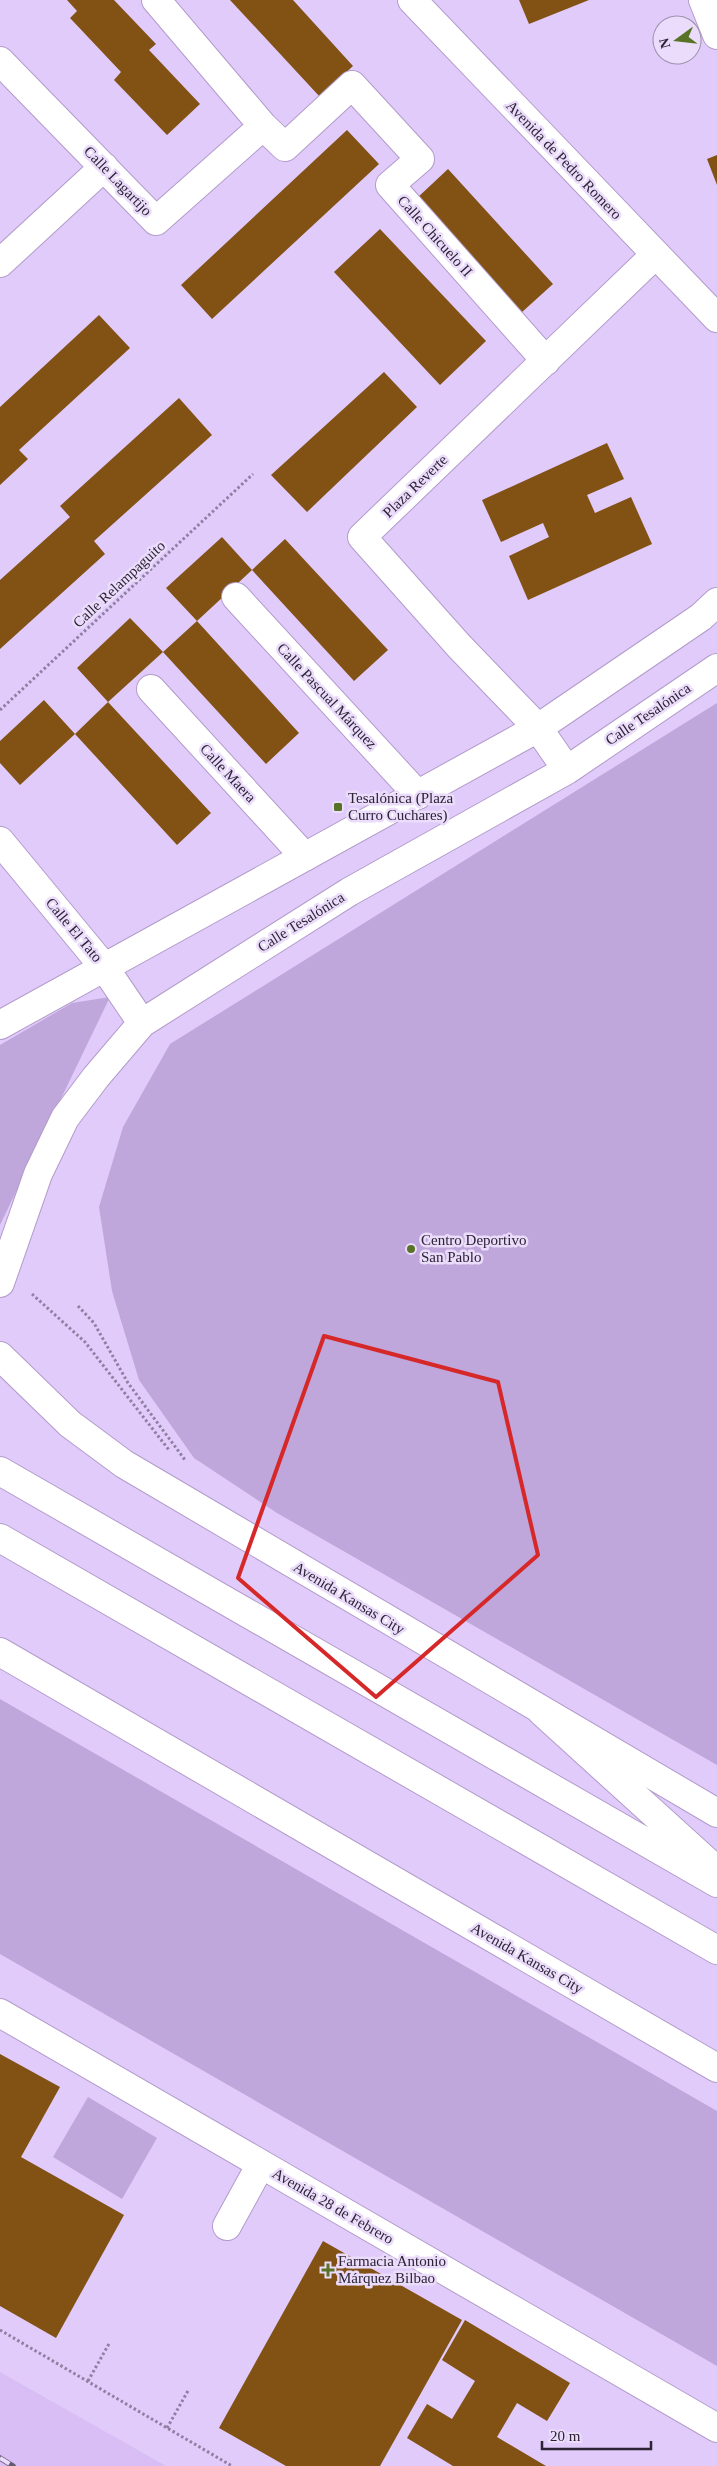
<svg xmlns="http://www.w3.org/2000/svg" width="717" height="2466" font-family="'Times New Roman',serif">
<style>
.built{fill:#d8bef4}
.green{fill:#bfa6db}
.building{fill:#825114}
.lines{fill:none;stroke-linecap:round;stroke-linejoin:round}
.minor-casing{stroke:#b29cca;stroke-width:30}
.major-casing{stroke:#b29cca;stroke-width:30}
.path{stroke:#8f7fa1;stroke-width:3;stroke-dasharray:2.5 2.5;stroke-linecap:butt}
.minor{stroke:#fff;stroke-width:28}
.major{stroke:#fff;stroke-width:28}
.rail-casing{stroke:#665975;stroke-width:5.5}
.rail{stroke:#eadcfa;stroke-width:4;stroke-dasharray:11;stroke-linecap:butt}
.marked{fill:none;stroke:#d62828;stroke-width:4;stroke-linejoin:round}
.poi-dot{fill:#587326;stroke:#eadcfa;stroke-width:2}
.labels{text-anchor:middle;stroke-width:5;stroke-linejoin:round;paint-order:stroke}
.street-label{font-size:15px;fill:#2c2335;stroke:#eadcfa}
.poi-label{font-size:15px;fill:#2c2335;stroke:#eadcfa;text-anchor:start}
</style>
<rect width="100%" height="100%" fill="#e1cbfb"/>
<path class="built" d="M 0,2372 L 166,2466 L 0,2466 Z"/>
<path class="green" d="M 717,703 L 717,1765 L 277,1513 L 194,1458 L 139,1380 L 112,1291 L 99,1207 L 123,1127 L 170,1044 Z
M 110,997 L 0,1225 L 0,1045 L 72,1003 Z
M 0,1699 L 717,2111 L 717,2366 L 0,1954 Z
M 88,2097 L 157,2138 L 122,2199 L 53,2157 Z"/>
<path class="building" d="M 67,0 L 114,0 L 156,44 L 149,50 L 200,104 L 167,135 L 114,80 L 121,72 L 70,18 L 77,11 Z
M 230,0 L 293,0 L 353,66 L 320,97 Z
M 519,0 L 589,0 L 529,24 Z
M 347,130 L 379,164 L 212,319 L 181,285 Z
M 717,155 L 717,185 L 707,159 Z
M 448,169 L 553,284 L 521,313 L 416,199 Z
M 380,229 L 486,341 L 440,385 L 334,272 Z
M 99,315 L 130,348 L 19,450 L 28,459 L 0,485 L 0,407 Z
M 384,372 L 417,407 L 307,512 L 271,475 Z
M 179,398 L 212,435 L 94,541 L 105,554 L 0,649 L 0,580 L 70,517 L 60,506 Z
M 607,443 L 624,479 L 587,495 L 595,513 L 631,497 L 652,544 L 528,600 L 509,556 L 549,537 L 543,523 L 501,542 L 482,500 Z
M 222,537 L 252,570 L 197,621 L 166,588 Z
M 285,539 L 388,650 L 354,681 L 252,570 Z
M 130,618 L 163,652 L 108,702 L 77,668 Z
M 197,621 L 299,733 L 266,764 L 163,652 Z
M 44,700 L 75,734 L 20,785 L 0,763 L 0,741 Z
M 108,702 L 211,813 L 177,845 L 75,734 Z
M 0,2054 L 60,2087 L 21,2157 L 124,2215 L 56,2338 L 0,2306 Z
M 323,2241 L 462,2320 L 380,2466 L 286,2466 L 219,2428 Z
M 465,2320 L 570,2383 L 547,2421 L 517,2403 L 497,2437 L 546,2466 L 453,2466 L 407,2438 L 427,2404 L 452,2419 L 475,2381 L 442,2360 Z"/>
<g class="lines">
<defs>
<path id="minor" d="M 156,0 L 263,126 L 285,147 L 352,85 L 420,159 L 390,185 L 546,361
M 412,0 L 717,318
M 703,0 L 717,35
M 0,61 L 156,221 L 263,126
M 0,263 L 104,167
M 236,597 L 418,795
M 151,689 L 305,857
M 567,770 L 538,728 L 459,646 L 362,537 L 655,255
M 0,841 L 104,967 L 142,1023
M 0,1025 L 538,728 L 701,617 L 717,602
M 0,1283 L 38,1174 L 65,1118 L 96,1077 L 142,1023 L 349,892 L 567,770 L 717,668
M 0,1356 L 70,1424 L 124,1464 L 717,1813
M 0,1652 L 717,2068
M 0,2013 L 717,2428
M 227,2226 L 261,2164"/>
<path id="major" d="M 0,1471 L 717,1883
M 0,1538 L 717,1950
M 542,1712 L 714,1868"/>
</defs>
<use href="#minor" class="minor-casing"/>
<use href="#major" class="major-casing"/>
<path class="path" d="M 0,710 L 253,474
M 32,1294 L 85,1342 L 169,1450
M 78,1306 L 94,1323 L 128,1383 L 185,1460
M 0,2330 L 232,2466
M 88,2381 L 110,2342
M 167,2428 L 189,2389"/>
<use href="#minor" class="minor"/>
<use href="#major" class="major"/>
<defs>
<path id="rail" d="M 0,2458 L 13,2466"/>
</defs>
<use href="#rail" class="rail-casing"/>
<use href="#rail" class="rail"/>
</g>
<path class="marked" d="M 324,1336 L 498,1382 L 538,1555 L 376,1697 L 238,1578 Z"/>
<g class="poi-dot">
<rect x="333" y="802" width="10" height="10" rx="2.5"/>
<circle cx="411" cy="1249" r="5"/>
<path d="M325.5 2262.5h5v5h5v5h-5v5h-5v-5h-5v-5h5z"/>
</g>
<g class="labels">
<g class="street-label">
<text transform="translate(564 160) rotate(46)" y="5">Avenida de Pedro Romero</text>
<text transform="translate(118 181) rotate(46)" y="5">Calle Lagartijo</text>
<text transform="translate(435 236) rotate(48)" y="5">Calle Chicuelo II</text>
<text transform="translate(415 486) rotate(-44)" y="5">Plaza Reverte</text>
<text transform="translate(119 584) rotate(-43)" y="5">Calle Relampaguito</text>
<text transform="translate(327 696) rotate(47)" y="5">Calle Pascual Márquez</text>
<text transform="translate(648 714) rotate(-34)" y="5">Calle Tesalónica</text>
<text transform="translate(228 773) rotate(47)" y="5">Calle Maera</text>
<text transform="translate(301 922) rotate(-32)" y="5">Calle Tesalónica</text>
<text transform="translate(74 930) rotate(50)" y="5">Calle El Tato</text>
<text transform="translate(349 1598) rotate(31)" y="5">Avenida Kansas City</text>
<text transform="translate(527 1958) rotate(30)" y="5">Avenida Kansas City</text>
<text transform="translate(333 2206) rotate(30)" y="5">Avenida 28 de Febrero</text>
</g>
<g class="poi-label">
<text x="348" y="803">Tesalónica (Plaza<tspan x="348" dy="17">Curro Cuchares)</tspan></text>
<text x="421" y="1245">Centro Deportivo<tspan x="421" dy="17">San Pablo</tspan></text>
<text x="338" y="2266">Farmacia Antonio<tspan x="338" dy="17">Márquez Bilbao</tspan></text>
</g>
</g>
<g transform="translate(677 40) rotate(255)"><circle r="24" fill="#eadcfa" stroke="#9e92ab"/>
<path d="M0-4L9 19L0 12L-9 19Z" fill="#587326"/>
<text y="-8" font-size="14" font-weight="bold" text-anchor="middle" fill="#2c2335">N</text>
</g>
<path d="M542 2441v8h109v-8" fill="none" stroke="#2c2335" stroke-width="2.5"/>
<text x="550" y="2441" font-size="15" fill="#2c2335" stroke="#eadcfa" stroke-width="4" paint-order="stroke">20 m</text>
</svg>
